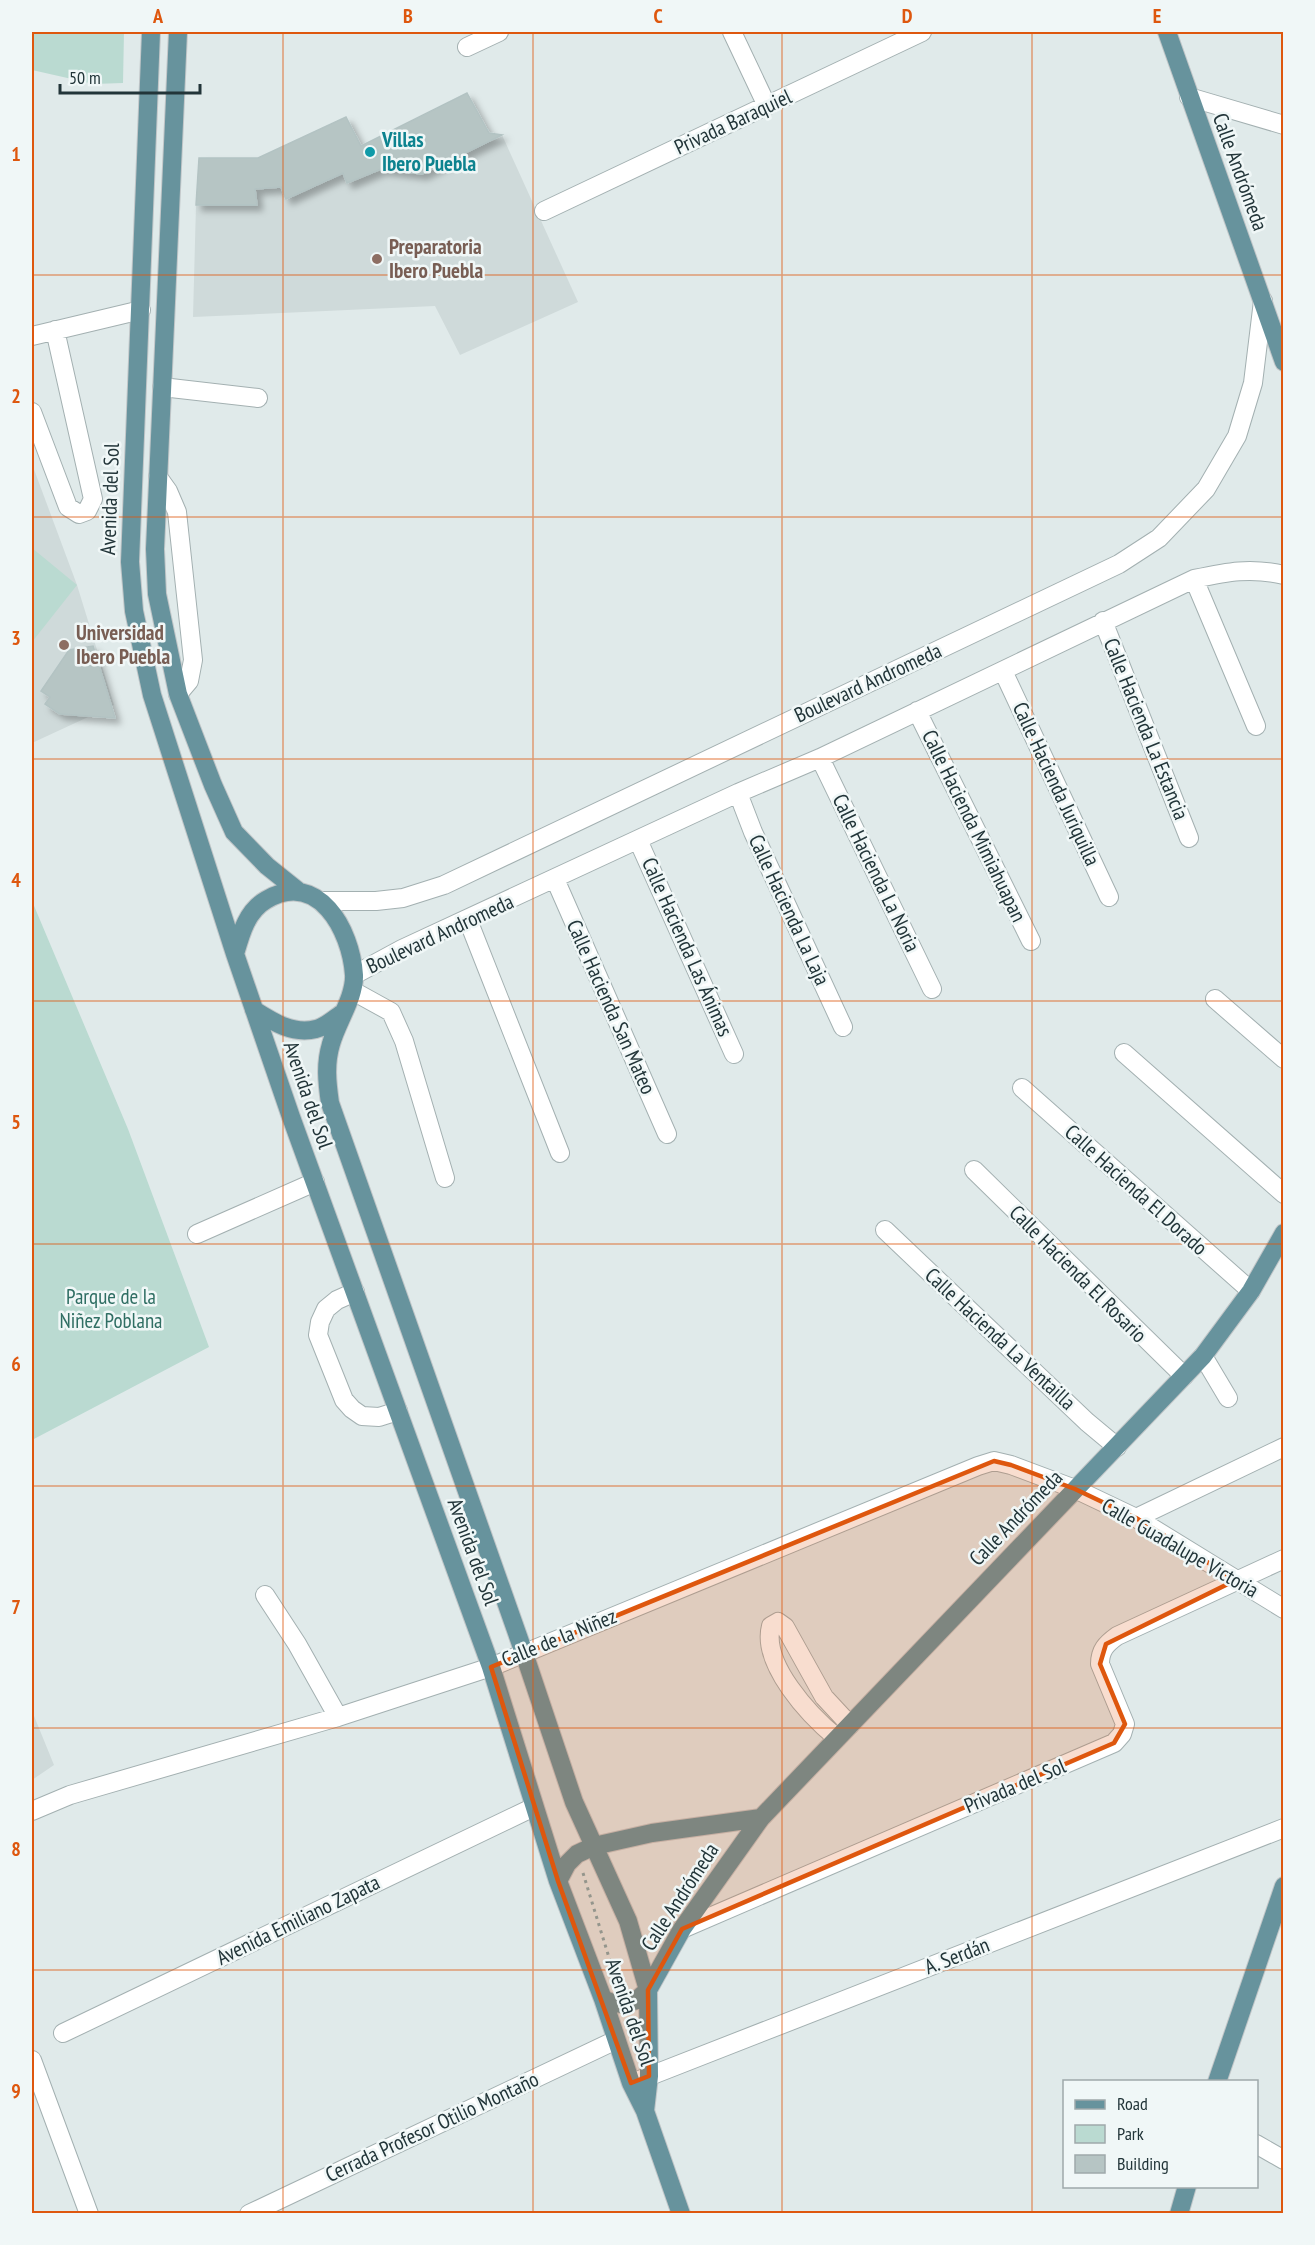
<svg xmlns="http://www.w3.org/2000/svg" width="1315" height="2245" font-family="'PT Sans Narrow',sans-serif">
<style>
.built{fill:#cfdada}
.green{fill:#badad1}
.building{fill:#b6c5c4;stroke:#b3c3c3;stroke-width:1.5;filter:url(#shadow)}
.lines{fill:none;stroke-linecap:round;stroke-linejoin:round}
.minor-casing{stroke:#a3b0b1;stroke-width:20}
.major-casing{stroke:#c1c6c8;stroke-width:20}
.path{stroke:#83a6ac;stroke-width:3;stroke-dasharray:3 4.5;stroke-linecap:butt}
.minor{stroke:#fff;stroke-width:18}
.major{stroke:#67939d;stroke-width:18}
.marked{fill:#de570e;fill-opacity:0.2;stroke:#de570e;stroke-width:4.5;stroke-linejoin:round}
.grid{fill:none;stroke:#de570e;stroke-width:1.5;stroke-opacity:0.55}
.culture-dot{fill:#0f9aa8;stroke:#f0f7f7;stroke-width:2}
.education-dot{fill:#8d6e63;stroke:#f0f7f7;stroke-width:2}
.labels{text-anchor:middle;stroke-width:5;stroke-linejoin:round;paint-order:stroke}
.street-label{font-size:21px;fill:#223539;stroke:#f0f7f7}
.culture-label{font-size:21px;font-weight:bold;fill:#0d838f;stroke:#f0f7f7;text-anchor:start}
.education-label{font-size:21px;font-weight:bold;fill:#785e54;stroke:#f0f7f7;text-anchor:start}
.park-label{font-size:21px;fill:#2f6e63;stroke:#f0f7f7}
.neatline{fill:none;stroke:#de570e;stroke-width:2}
.grid-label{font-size:20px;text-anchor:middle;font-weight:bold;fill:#de570e}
</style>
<defs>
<filter id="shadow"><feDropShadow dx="5.5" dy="5.5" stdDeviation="3" flood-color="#0004"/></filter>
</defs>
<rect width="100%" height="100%" fill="#e0eaea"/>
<path class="built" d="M 502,135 L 578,302 L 460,355 L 435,306 L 193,317 L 196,205 L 256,205 L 255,189 L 281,187 L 286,198 L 343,173 L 347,183 L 381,169 L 422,174 Z
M 32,464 L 77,585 L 114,705 L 32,743 Z
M 32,1711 L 54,1765 L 32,1780 Z"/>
<path class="green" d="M 32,32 L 124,32 L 123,83 L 94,84 L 32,70 Z
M 32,548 L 77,585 L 32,642 Z
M 32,901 L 128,1129 L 209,1347 L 32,1440 Z"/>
<path class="building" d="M 467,93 L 489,133 L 502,135 L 422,174 L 381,169 L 347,183 L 343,173 L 286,199 L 281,187 L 255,189 L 257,205 L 196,205 L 199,158 L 258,158 L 346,117 L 361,146 Z
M 93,646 L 115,718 L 60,714 L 45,704 L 50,697 L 41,691 L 69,650 Z"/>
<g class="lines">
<defs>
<path id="minor" d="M 732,32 L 767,106
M 467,47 L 499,32
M 1189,97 L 1284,125
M 544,211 L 922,32
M 32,336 L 141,310
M 162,387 L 258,398
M 32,412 L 68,507 L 79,514 L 87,511 L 93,499 L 55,330
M 158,477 L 168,491 L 177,512 L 193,660 L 189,681 L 178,694
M 1194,579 L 1256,726
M 1103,621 L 1189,838
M 1003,671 L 1109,897
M 917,711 L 1031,941
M 820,758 L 932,989
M 738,793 L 753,832 L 843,1027
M 638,840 L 734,1054
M 555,879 L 667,1134
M 322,901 L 376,901 L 403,898 L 444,885 L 1119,564 L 1159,538 L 1206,489 L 1237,436 L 1253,383 L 1263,301
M 468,920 L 560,1153
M 354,975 L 402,949 L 738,793 L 820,758 L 1194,579 C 1227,572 1250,567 1284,575
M 353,991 L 391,1012 L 404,1041 L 445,1178
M 1215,999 L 1284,1059
M 1124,1053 L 1284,1194
M 1022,1088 L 1251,1291
M 974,1170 L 1184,1376
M 885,1230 L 1087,1422 L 1117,1447
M 197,1234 L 315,1182
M 355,1292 L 337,1300 L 326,1309 L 320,1322 L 318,1335 L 344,1400 L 352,1409 L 362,1416 L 379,1417 L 398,1411
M 1203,1356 L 1228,1398
M 1136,1518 L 1284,1447
M 265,1595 L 297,1644 L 338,1717
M 837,1738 C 810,1716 761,1664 771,1626 L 778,1622 L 785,1627 L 824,1697 L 850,1725
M 32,1811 L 70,1795 L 338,1717 L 491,1667 L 978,1466 L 994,1461 L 1011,1465 L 1075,1489 L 1136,1518 L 1284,1609
M 682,1929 L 1114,1743 L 1122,1734 L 1125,1724 L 1100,1664 C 1100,1650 1106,1644 1117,1636 L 1284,1559
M 63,2033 L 534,1807
M 32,2060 L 89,2214
M 637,2081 L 1284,1828
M 1256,2144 L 1284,2160
M 249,2214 L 616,2040"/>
<path id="major" d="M 151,32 L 130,562 L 134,611 L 152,695 L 235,954 L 291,1117 L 491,1667 L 558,1881 L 603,1999 L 631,2083 L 645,2111 L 681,2214
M 178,32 L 155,549 L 157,594 L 178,694 L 213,785 L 234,832 L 267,866 L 297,890
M 1167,32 L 1284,362
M 235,954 C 241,933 247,911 266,900 C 318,869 351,930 354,975 C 355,997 337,1022 331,1044 C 325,1064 327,1082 330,1103 L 524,1653 L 574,1802 L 628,1921 L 648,1990 L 649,2076 L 645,2111
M 254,1010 C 273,1022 293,1035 316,1029 C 325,1027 334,1019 341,1014
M 558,1881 L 567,1864 L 577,1854 L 594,1846 L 652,1833 L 761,1818
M 603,1999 L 613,2003 L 623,2004 L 637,2000 L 648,1990 L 682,1929 L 761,1818 L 1203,1356 L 1251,1291 L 1284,1233
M 1217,2082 L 1284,1886
M 1179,2214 L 1187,2186"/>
</defs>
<use href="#minor" class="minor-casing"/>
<use href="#major" class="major-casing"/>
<path class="path" d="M 583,1873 L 611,1964"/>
<use href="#minor" class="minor"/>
<use href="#major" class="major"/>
</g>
<path class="marked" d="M 994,1461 L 1011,1465 L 1075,1489 L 1136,1518 L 1236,1580 L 1106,1644 L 1100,1664 L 1125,1724 L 1114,1743 L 682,1929 L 648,1990 L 649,2076 L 631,2083 L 558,1881 L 491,1667 Z"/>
<path class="grid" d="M 283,32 L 283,2214M 533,32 L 533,2214M 782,32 L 782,2214M 1032,32 L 1032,2214M 32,275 L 1284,275M 32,517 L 1284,517M 32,759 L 1284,759M 32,1001 L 1284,1001M 32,1244 L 1284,1244M 32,1486 L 1284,1486M 32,1728 L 1284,1728M 32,1970 L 1284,1970"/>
<circle class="culture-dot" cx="370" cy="152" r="6"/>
<g class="education-dot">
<circle cx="377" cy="259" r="6"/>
<circle cx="64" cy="645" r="6"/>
</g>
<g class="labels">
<g class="street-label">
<text transform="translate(733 122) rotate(-25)" y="7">Privada Baraquiel</text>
<text transform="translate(1240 172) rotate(70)" y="7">Calle Andrómeda</text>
<text transform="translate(110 499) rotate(-88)" y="7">Avenida del Sol</text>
<text transform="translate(868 683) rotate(-25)" y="7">Boulevard Andromeda</text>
<text transform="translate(1146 729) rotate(68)" y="7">Calle Hacienda La Estancia</text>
<text transform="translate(1056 784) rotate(65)" y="7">Calle Hacienda Juriquilla</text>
<text transform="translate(974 826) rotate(64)" y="7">Calle Hacienda Mimiahuapan</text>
<text transform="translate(876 873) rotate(64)" y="7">Calle Hacienda La Noria</text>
<text transform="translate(789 910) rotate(65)" y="7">Calle Hacienda La Laja</text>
<text transform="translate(440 934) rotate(-25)" y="7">Boulevard Andromeda</text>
<text transform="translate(687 947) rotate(66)" y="7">Calle Hacienda Las Ánimas</text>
<text transform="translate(611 1007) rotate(66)" y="7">Calle Hacienda San Mateo</text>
<text transform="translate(308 1095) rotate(71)" y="7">Avenida del Sol</text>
<text transform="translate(1136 1190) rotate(42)" y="7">Calle Hacienda El Dorado</text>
<text transform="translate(1078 1274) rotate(45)" y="7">Calle Hacienda El Rosario</text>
<text transform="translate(1000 1339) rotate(43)" y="7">Calle Hacienda La Ventailla</text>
<text transform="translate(1016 1518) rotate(-46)" y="7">Calle Andrómeda</text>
<text transform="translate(1180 1548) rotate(30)" y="7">Calle Guadalupe Victoria</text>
<text transform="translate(473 1552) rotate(70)" y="7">Avenida del Sol</text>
<text transform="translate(559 1638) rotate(-22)" y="7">Calle de la Niñez</text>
<text transform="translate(1015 1786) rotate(-23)" y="7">Privada del Sol</text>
<text transform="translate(680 1897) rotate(-57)" y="7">Calle Andrómeda</text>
<text transform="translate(298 1920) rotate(-26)" y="7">Avenida Emiliano Zapata</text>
<text transform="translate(957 1956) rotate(-21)" y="7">A. Serdán</text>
<text transform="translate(630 2012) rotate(71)" y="7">Avenida del Sol</text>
<text transform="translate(432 2127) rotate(-25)" y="7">Cerrada Profesor Otilio Montaño</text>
</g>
<g class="culture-label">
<text x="382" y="147">Villas<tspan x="382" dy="24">Ibero Puebla</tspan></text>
</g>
<g class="education-label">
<text x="389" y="254">Preparatoria<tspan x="389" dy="24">Ibero Puebla</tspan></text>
<text x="76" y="640">Universidad<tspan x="76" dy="24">Ibero Puebla</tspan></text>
</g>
<g class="park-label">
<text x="111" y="1304">Parque de la<tspan x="111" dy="24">Niñez Poblana</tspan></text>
</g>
</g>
<rect width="1315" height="2245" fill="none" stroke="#f0f7f7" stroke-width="66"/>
<rect x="1063" y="2080" width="195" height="108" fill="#f0f7f7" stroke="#9ea9ab" stroke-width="1.5"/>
<rect x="1075" y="2100" width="30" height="9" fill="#67939d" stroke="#9ea9ab" stroke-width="1.5"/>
<text x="1117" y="2110" font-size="18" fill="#223539">Road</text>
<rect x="1075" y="2125" width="30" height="18" fill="#badad1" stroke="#9ea9ab" stroke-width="1.5"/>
<text x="1117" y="2140" font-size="18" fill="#223539">Park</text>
<rect x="1075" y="2155" width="30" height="18" fill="#b6c5c4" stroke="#9ea9ab" stroke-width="1.5"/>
<text x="1117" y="2170" font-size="18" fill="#223539">Building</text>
<path d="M60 84v9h140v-9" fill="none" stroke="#223539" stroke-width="3"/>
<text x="69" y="84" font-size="18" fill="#223539" stroke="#f0f7f7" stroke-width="4.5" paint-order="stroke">50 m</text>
<rect x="33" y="33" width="1249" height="2179" class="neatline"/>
<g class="grid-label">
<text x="158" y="23">A</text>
<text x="408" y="23">B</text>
<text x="658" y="23">C</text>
<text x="907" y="23">D</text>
<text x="1157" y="23">E</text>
<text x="16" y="161">1</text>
<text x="16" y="403">2</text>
<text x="16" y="645">3</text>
<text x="16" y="887">4</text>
<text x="16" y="1129">5</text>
<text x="16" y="1371">6</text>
<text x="16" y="1614">7</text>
<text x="16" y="1856">8</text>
<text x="16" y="2098">9</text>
</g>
</svg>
